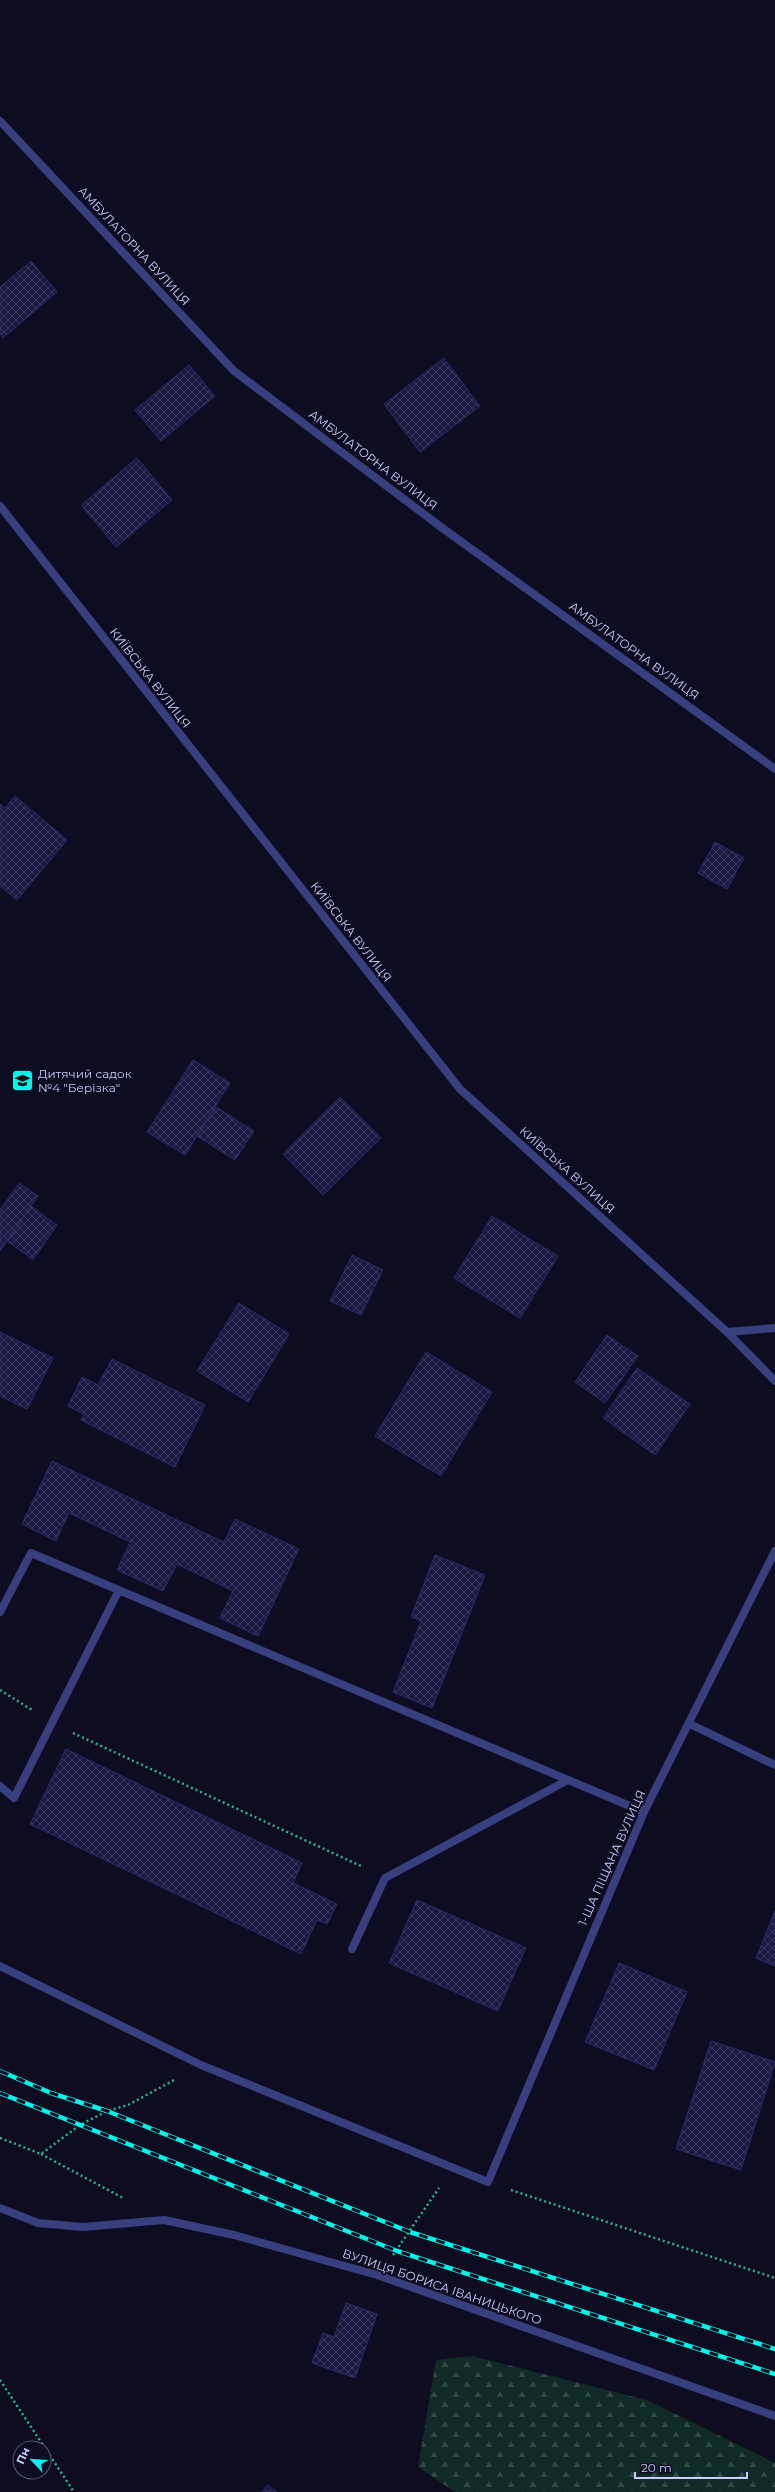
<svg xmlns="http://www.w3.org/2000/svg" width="775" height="2492" font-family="Montserrat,sans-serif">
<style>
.forest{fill:url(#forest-firs)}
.building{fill:url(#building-cross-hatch);stroke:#2d2a6d}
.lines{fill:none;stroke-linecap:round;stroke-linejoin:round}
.path{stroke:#2db296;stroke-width:2.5;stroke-dasharray:2 3;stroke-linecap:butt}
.service{stroke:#373f7f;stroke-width:8}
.minor{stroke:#373f7f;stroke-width:8}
.rail-casing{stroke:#00f6ea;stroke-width:4.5}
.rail{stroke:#0d0c20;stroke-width:3;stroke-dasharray:9;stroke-linecap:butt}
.labels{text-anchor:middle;stroke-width:3.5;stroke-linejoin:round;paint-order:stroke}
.street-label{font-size:12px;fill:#cbcdff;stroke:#0d0c20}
.poi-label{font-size:12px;fill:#cbcdff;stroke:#0d0c20;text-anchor:start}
</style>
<defs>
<pattern id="forest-firs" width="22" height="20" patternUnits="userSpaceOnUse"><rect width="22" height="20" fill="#102a25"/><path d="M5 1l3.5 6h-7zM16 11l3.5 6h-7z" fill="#314846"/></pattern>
<pattern id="building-cross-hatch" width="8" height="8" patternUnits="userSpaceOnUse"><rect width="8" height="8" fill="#1b1841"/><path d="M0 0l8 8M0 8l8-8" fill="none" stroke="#3b385e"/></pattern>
</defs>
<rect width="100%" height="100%" fill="#0d0c20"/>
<path class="forest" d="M 472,2356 L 647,2400 L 775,2463 L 775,2492 L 455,2492 L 418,2467 L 436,2360 Z"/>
<path class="building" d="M 31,261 L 57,292 L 3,338 L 0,334 L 0,287 Z
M 444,358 L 480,406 L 420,452 L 384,404 Z
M 189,365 L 215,396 L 161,441 L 135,410 Z
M 137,458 L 172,500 L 116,547 L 81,505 Z
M 15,796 L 67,840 L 17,900 L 0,886 L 0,804 L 5,808 Z
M 715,842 L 744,858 L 727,889 L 698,873 Z
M 193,1060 L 230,1083 L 185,1155 L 147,1132 Z
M 340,1097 L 381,1138 L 323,1195 L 283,1154 Z
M 216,1107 L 254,1131 L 235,1160 L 197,1136 Z
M 19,1183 L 38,1196 L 0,1251 L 0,1210 Z
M 31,1206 L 57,1225 L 33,1260 L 7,1241 Z
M 492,1216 L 558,1256 L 520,1318 L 454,1278 Z
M 352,1255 L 383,1270 L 361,1315 L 330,1301 Z
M 239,1303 L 289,1334 L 248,1402 L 197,1371 Z
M 0,1332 L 53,1358 L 27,1409 L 0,1396 Z
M 607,1335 L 638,1356 L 605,1403 L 575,1382 Z
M 426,1352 L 492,1392 L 441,1476 L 375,1436 Z
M 112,1359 L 205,1405 L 175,1467 L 81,1420 L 84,1414 L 68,1406 L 82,1377 L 98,1385 Z
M 637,1368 L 690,1404 L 655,1455 L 603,1418 Z
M 52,1461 L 224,1542 L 235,1519 L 299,1549 L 258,1636 L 220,1618 L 233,1591 L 177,1564 L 163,1591 L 117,1570 L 130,1542 L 69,1513 L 56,1541 L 22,1524 Z
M 435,1555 L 485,1575 L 432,1708 L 393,1692 L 421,1621 L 411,1617 Z
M 66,1749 L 302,1863 L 293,1883 L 337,1904 L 327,1924 L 317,1920 L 301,1954 L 30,1824 Z
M 417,1900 L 526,1948 L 498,2011 L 389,1963 Z
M 775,1911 L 775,1966 L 756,1958 Z
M 619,1963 L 687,1992 L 654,2070 L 585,2042 Z
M 711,2041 L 775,2062 L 741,2170 L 676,2149 Z
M 346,2303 L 377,2314 L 355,2378 L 312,2363 L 323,2333 L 334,2337 Z
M 267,2485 L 277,2492 L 262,2492 Z"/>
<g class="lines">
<path class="path" d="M 0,1690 L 32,1710
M 73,1733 L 363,1867
M 0,2138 L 41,2154 L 80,2125 L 107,2111 L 128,2105 L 176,2079
M 41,2154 L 123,2198
M 511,2190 L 775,2278
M 393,2255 L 439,2188
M 0,2380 L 74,2492"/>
<path class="service" d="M 0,1612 L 31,1553 L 644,1812
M 0,1786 L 14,1798 L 119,1590
M 352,1949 L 385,1878 L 568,1780"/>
<path class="minor" d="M 0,121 L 234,371 L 441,527 L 775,769
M 0,506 L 460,1089 L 727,1332
M 775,1328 L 727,1332 L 775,1381
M 690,1724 L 775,1765
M 0,1966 L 201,2065 L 488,2182 L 644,1812 L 775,1551
M 0,2208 L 38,2223 L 83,2227 L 164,2220 L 234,2235 L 377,2275 L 775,2416"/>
<defs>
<path id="rail" d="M 0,2071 L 51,2093 L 107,2111 L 410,2232 L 775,2349
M 0,2093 L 397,2251 L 775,2374"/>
</defs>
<use href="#rail" class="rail-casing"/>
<use href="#rail" class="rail"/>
</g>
<defs>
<symbol id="school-square" viewBox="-11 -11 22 22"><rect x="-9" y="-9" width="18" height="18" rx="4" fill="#00f6ea" stroke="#0d0c20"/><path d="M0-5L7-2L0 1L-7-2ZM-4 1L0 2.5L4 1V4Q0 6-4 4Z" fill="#111"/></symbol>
</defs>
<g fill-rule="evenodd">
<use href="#school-square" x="10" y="1068" width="25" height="25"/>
</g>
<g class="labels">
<g class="street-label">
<text transform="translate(134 246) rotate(47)" y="4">АМБУЛАТОРНА ВУЛИЦЯ</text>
<text transform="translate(373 460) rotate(37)" y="4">АМБУЛАТОРНА ВУЛИЦЯ</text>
<text transform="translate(634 651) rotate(36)" y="4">АМБУЛАТОРНА ВУЛИЦЯ</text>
<text transform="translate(150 678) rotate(52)" y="4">КИЇВСЬКА ВУЛИЦЯ</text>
<text transform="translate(351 932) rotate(52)" y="4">КИЇВСЬКА ВУЛИЦЯ</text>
<text transform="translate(567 1170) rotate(42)" y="4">КИЇВСЬКА ВУЛИЦЯ</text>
<text transform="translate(612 1858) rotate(-66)" y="4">1-ША ПІЩАНА ВУЛИЦЯ</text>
<text transform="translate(442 2287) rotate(19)" y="4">ВУЛИЦЯ БОРИСА ІВАНИЦЬКОГО</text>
</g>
<g class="poi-label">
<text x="38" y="1078">Дитячий садок<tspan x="38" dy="14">№4 "Берізка"</tspan></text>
</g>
</g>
<g transform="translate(32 2460) rotate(295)"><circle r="19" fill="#0d0c20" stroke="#595979"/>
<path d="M0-3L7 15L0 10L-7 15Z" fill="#00f6ea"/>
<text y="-6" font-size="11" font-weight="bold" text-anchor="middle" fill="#cbcdff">Пн</text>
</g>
<path d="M635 2472v6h112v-6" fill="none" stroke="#cbcdff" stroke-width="2"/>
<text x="641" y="2472" font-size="12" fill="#cbcdff" stroke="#0d0c20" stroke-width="3" paint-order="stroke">20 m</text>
</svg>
